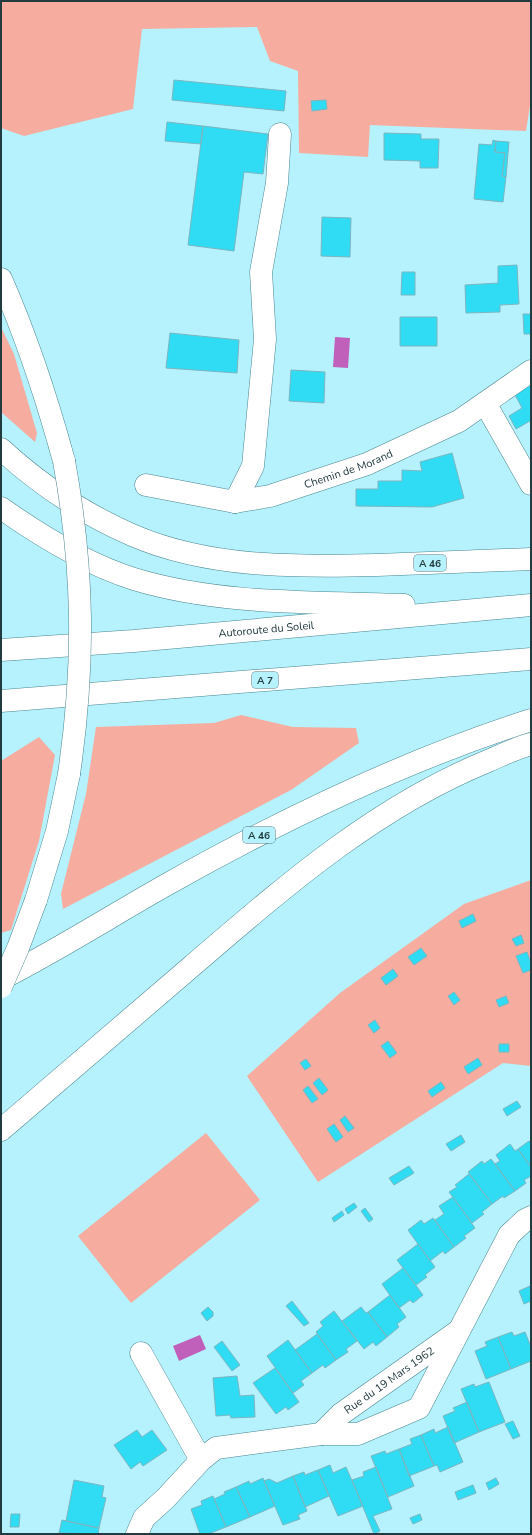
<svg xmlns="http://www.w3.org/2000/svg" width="532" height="1535" font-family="'Nunito Sans',sans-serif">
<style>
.green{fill:#f7aca0}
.water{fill:#c160bb}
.building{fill:#30dcf4;stroke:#7ab6c0}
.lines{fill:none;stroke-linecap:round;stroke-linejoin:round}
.minor-casing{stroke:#4a858f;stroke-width:23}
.highway-casing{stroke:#4a858f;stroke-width:23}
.minor{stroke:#fff;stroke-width:22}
.highway{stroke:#fff;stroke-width:22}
.highway-bridge-casing{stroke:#4a858f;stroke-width:23;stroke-linecap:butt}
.highway-bridge{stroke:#fff;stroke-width:22}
.labels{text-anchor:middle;stroke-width:3;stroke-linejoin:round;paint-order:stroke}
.shield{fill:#b5f2fd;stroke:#4e7279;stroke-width:1}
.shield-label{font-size:10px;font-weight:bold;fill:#223b40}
.street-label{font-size:11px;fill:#223b40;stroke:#b5f2fd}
</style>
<rect width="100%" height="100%" fill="#b5f2fd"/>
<path class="green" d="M 1,1 L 531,1 L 531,100 L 526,131 L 370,125 L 368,157 L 299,153 L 298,71 L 270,61 L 257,27 L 142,29 L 133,109 L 24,136 L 1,128 Z
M 1,327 L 14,354 L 37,433 L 35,442 L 1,412 Z
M 241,715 L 293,727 L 356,728 L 359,743 L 291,790 L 63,909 L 61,894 L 86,794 L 96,727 L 214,723 Z
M 39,737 L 55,755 L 39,841 L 11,930 L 1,933 L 1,761 Z
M 531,880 L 531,1066 L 503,1063 L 318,1182 L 247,1076 L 340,993 L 464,904 Z
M 206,1133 L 260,1200 L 131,1303 L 78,1236 Z"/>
<path class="water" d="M 335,337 L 350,338 L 348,368 L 333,367 Z
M 200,1335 L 206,1349 L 179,1361 L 173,1346 Z"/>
<path class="building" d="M 174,80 L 286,91 L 284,111 L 172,100 Z
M 326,100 L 327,109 L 312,111 L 311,101 Z
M 167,122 L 203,126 L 201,144 L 165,141 Z
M 203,126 L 268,134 L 263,174 L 244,172 L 234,251 L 188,245 Z
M 384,133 L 421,134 L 421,139 L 439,139 L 438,168 L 420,168 L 420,161 L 384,160 Z
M 493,140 L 496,141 L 495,152 L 505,153 L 502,176 L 506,177 L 503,202 L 474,199 L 479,144 L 492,145 Z
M 496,141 L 509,142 L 506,177 L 502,176 L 505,153 L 495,152 Z
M 322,217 L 351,218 L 350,257 L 321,256 Z
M 517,265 L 519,304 L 500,305 L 500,312 L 466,313 L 465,285 L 498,283 L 498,266 Z
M 402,272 L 415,272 L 415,295 L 401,295 Z
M 523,314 L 531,314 L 531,334 L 524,334 Z
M 400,317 L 437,317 L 437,346 L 400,346 Z
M 170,333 L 239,340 L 237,373 L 166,368 Z
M 291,370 L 325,372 L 324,403 L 289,401 Z
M 531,381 L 531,423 L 530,421 L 516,429 L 509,416 L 522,408 L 513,391 Z
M 452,453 L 464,498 L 432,507 L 356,506 L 356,489 L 378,489 L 378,481 L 402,481 L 402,470 L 422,471 L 420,462 Z
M 473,914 L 476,921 L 462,928 L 459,921 Z
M 521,935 L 524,943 L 516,946 L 512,939 Z
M 421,948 L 427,956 L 414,965 L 408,957 Z
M 527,952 L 531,963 L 531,970 L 523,973 L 516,956 Z
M 393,969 L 398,976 L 386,985 L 381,978 Z
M 454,992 L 460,1000 L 454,1005 L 448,996 Z
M 506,996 L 509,1003 L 499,1007 L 496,1000 Z
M 375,1020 L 380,1028 L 374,1033 L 368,1025 Z
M 388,1041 L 397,1053 L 390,1058 L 381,1046 Z
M 499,1044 L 509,1044 L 509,1052 L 499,1052 Z
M 478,1058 L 482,1065 L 468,1074 L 464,1067 Z
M 306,1059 L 311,1066 L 305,1070 L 300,1063 Z
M 319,1078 L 328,1090 L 322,1095 L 313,1083 Z
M 441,1082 L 445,1088 L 432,1097 L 428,1091 Z
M 308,1086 L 318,1099 L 312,1103 L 303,1090 Z
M 517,1101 L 521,1107 L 507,1116 L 503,1109 Z
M 345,1116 L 354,1128 L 348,1132 L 340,1120 Z
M 334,1124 L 343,1137 L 336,1142 L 327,1129 Z
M 461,1135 L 465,1142 L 451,1151 L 446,1144 Z
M 529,1141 L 531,1143 L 531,1167 L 518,1149 Z
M 510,1144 L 515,1151 L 518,1149 L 531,1167 L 531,1176 L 524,1180 L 526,1183 L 515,1191 L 495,1164 L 500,1161 L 496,1155 Z
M 491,1159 L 515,1191 L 504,1198 L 503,1196 L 492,1204 L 468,1172 L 482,1161 L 484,1164 Z
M 409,1166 L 414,1173 L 394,1185 L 389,1178 Z
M 469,1174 L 492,1204 L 482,1212 L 484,1214 L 472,1223 L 449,1192 L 457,1187 L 455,1185 Z
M 453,1197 L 475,1228 L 464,1236 L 466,1238 L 454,1247 L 435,1220 L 444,1214 L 439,1206 Z
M 354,1203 L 357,1207 L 348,1214 L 345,1209 Z
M 365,1208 L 373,1219 L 369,1222 L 361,1211 Z
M 342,1211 L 344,1215 L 334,1222 L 332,1218 Z
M 433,1218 L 454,1247 L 445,1254 L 443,1251 L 430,1261 L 408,1230 L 421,1220 L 424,1224 Z
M 418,1244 L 435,1267 L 425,1275 L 427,1277 L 416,1285 L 397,1260 Z
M 403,1268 L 423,1295 L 413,1303 L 410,1300 L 399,1308 L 382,1284 Z
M 530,1286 L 531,1301 L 524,1304 L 519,1291 Z
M 390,1295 L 406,1317 L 397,1324 L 399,1327 L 387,1337 L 368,1312 Z
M 292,1301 L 309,1323 L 304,1326 L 286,1306 Z
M 208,1307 L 213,1312 L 213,1316 L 207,1321 L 201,1313 Z
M 361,1307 L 366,1313 L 368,1312 L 387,1337 L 376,1346 L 373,1342 L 364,1349 L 342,1321 Z
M 334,1311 L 357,1341 L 346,1349 L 348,1352 L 336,1360 L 316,1332 L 323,1326 L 320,1322 Z
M 512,1332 L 514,1336 L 525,1332 L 531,1347 L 531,1361 L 511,1369 L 498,1337 Z
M 317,1334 L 336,1360 L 325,1368 L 323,1365 L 312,1373 L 295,1350 Z
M 498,1337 L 511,1369 L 486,1379 L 475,1351 L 487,1346 L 485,1342 Z
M 288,1340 L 312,1373 L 301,1381 L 304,1385 L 293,1393 L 267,1356 Z
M 222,1341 L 240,1365 L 232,1371 L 214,1347 Z
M 275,1368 L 299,1402 L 288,1410 L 286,1407 L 276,1414 L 253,1383 Z
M 237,1376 L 240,1396 L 254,1395 L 255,1417 L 231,1418 L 230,1415 L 216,1416 L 213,1378 Z
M 489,1382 L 505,1422 L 479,1432 L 461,1389 L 474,1384 L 475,1387 Z
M 467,1402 L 479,1432 L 454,1443 L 443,1416 L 455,1411 L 453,1408 Z
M 513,1421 L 520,1436 L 513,1439 L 505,1424 Z
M 448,1427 L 463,1462 L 440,1472 L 437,1465 L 434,1466 L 421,1435 L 434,1429 L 435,1433 Z
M 137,1430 L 142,1437 L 152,1430 L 167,1450 L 143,1466 L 140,1462 L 131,1469 L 114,1445 Z
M 421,1435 L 434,1466 L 409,1476 L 399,1449 L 412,1444 L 410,1439 Z
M 399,1449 L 414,1486 L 388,1497 L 371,1456 L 385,1451 L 386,1454 Z
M 330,1465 L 333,1473 L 346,1467 L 363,1506 L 338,1516 L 318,1470 Z
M 376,1467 L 392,1509 L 373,1516 L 380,1531 L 374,1534 L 352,1480 L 364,1476 L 363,1472 Z
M 318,1470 L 329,1496 L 305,1507 L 293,1476 L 304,1472 L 305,1475 Z
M 293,1476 L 307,1511 L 298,1515 L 300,1519 L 283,1525 L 264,1481 L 269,1479 L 277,1483 Z
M 263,1478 L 275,1506 L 250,1517 L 236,1487 L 249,1481 L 250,1484 Z
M 496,1478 L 499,1484 L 489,1490 L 486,1483 Z
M 74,1480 L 104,1486 L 102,1497 L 106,1498 L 99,1528 L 66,1521 Z
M 473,1485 L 476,1493 L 458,1500 L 455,1492 Z
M 236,1487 L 250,1517 L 226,1527 L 214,1499 L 225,1494 L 224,1492 Z
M 213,1496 L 226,1527 L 208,1534 L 200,1534 L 191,1509 L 202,1505 L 201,1501 Z
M 11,1514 L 20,1514 L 19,1527 L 10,1527 Z
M 420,1514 L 422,1520 L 413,1524 L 410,1518 Z
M 62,1520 L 99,1528 L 98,1534 L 59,1533 Z"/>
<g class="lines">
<defs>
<g id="minor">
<path d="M 485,403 L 531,484"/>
<path id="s1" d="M 146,485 L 235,502 L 270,496 L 367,464 L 459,421 L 531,371"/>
<path d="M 235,502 L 253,466 L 265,339 L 261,272 L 277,183 L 280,134"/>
<path d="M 141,1353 L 201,1460"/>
<path id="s2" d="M 321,1434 L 341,1414 L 457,1332"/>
<path d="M 137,1534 L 144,1518 L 166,1498 L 201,1460 L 216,1448 L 321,1434 L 358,1434 L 419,1408 L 509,1235 L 525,1220 L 531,1217"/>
</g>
<g id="highway">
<path d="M 1,279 C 27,338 47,399 64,461"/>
<path d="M 1,449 C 40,485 84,514 132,535 C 208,568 295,567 377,565 C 428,563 480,561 531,559"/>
<path d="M 1,508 C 42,537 86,564 134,579 C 219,605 316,602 404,605"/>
<path id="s3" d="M 1,650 L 134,641 L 531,605"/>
<path d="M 1,701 L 531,659"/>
<path d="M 36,900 L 57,831 L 69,774"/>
<path d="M 1,979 C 58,950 111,916 166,885 C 283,819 403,761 531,720"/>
<path d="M 1,1130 C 65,1075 129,1020 192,966 C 284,887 375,807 488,761 C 502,755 516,748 531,744"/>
</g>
</defs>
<use href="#minor" class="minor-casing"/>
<use href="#highway" class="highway-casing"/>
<use href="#minor" class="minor"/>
<use href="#highway" class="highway"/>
<defs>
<path id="highway-bridge" d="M 64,461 C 84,571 85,664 69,774
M 1,987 L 18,948 L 36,900"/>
</defs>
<use href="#highway-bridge" class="highway-bridge-casing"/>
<use href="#highway-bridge" class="highway-bridge"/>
</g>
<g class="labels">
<g class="shield">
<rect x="414" y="555" width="32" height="16" rx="3"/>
<rect x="252" y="672" width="26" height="16" rx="3"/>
<rect x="243" y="827" width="32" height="16" rx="3"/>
</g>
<g class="shield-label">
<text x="430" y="567">A 46</text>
<text x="265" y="684">A 7</text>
<text x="259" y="839">A 46</text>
</g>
<g class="street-label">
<text dy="4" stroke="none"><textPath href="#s1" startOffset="209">Chemin de Morand</textPath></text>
<text dy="4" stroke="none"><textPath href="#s3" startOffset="266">Autoroute du Soleil</textPath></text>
<text dy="4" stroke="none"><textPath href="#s2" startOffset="87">Rue du 19 Mars 1962</textPath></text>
</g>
</g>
<rect width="532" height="1535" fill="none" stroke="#223b40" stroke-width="4"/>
</svg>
